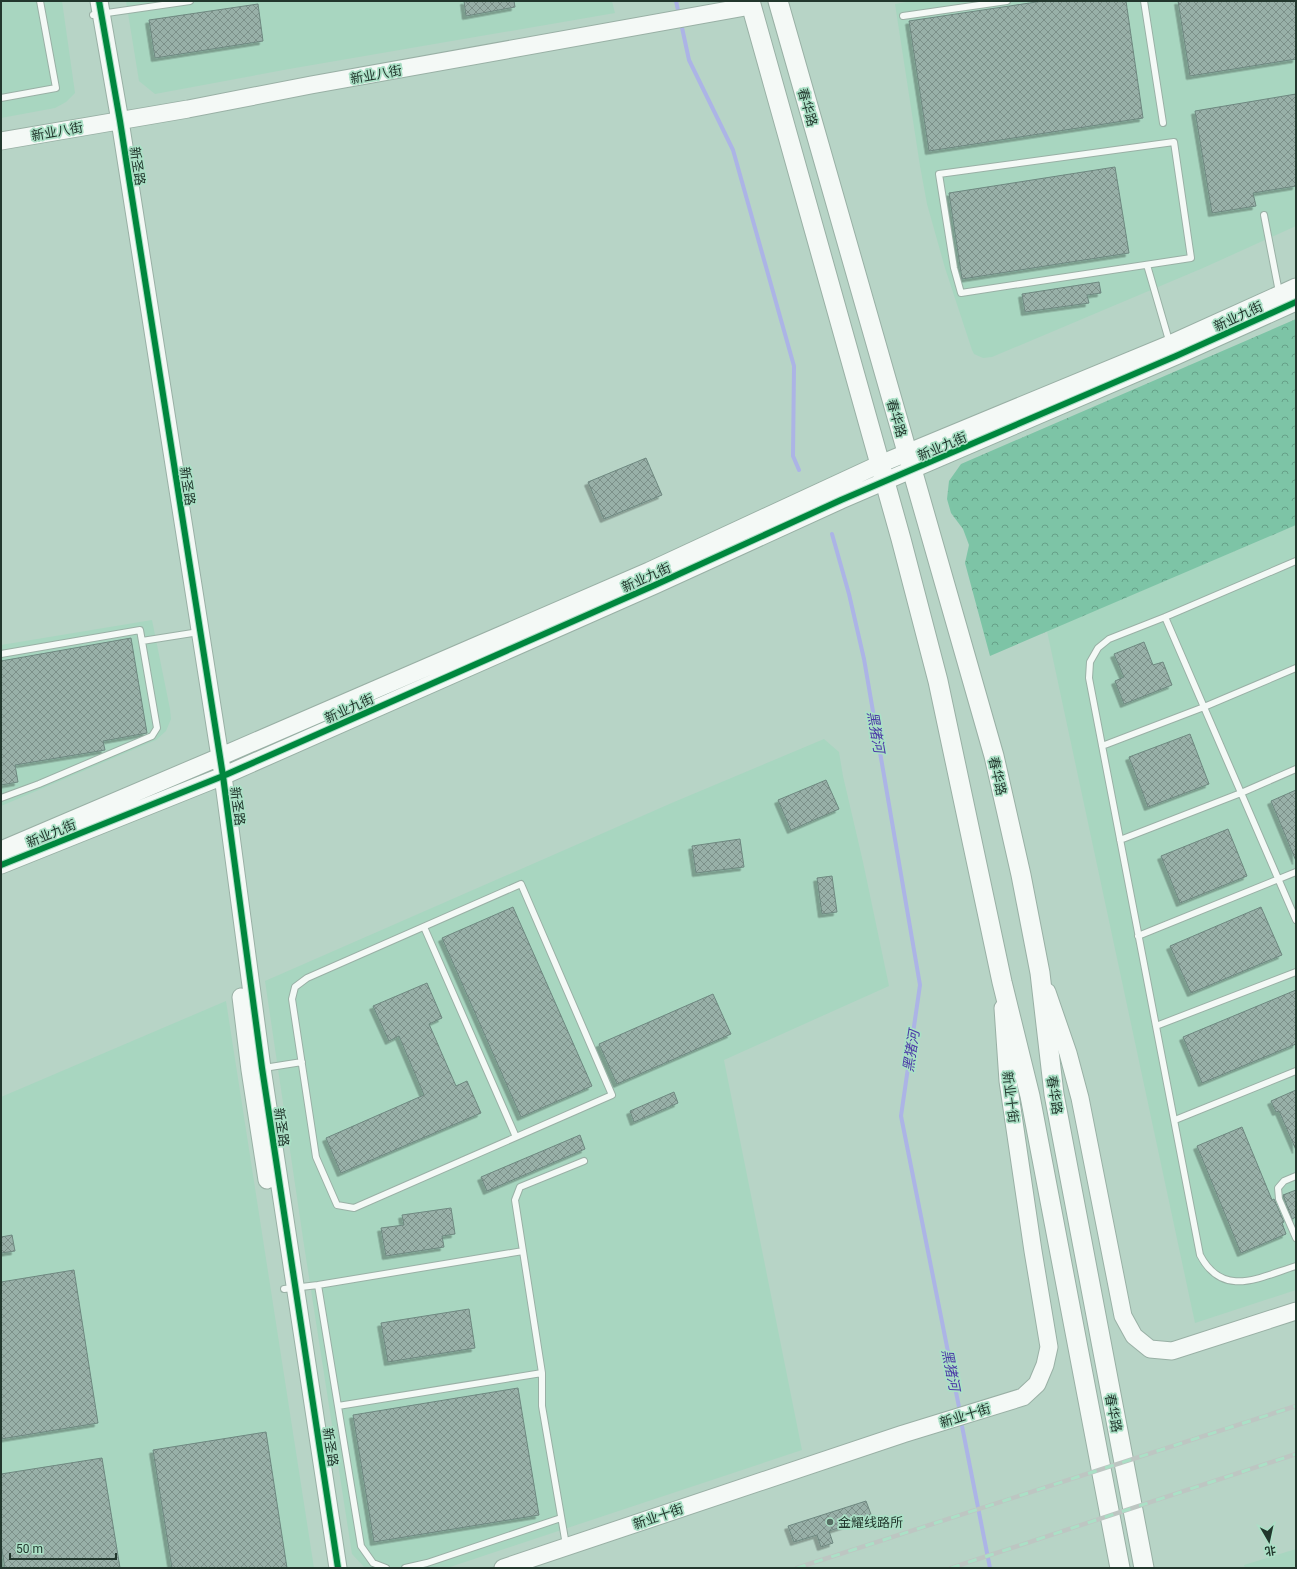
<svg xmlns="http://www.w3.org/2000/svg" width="1297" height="1569" font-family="Roboto,'Noto Sans SC',sans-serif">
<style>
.built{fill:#a8d6c0}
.park{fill:url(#park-crowns)}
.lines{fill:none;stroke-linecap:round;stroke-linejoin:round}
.stream{stroke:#acb4e6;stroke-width:4}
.building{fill:url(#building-cross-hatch);stroke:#6e8880;filter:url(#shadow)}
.lane-casing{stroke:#99b0a5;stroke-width:8}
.secondary-casing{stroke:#99b0a5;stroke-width:19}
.primary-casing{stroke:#99b0a5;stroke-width:21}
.lane{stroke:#f4f9f6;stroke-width:6}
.secondary{stroke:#f4f9f6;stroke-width:17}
.primary{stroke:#f4f9f6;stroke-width:19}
.rail-casing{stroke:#bdc6c2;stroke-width:4.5}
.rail{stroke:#abe0c6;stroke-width:3;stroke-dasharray:9;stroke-linecap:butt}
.cycleway-casing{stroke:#abe0c6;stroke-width:8}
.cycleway{stroke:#00873e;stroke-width:6}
.poi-dot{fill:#566e63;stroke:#abe0c6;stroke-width:1.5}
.labels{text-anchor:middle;stroke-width:3.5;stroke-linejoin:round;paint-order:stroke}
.street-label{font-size:13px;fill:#22372d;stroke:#abe0c6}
.poi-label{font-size:13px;fill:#22372d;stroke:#abe0c6;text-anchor:start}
.water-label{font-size:14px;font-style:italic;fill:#4b3aa7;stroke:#abe0c6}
</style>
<defs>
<pattern id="park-crowns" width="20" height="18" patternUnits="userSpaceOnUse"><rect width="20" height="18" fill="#7dc4a6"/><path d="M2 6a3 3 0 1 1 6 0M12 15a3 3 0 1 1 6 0" fill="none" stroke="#66a088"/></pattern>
<pattern id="building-cross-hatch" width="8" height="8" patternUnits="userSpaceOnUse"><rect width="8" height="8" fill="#98b0a8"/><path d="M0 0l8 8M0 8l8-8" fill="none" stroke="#7c9089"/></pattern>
<filter id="shadow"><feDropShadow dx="-3.5" dy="3.5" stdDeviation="0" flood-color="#0004"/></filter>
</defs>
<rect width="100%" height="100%" fill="#b7d4c6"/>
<path class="built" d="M 1,1 L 62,1 L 75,93 L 66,102 L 55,108 L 1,118 Z
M 126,1 L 612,1 L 615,13 L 289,69 L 155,94 L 139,81 Z
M 912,1 L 1296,1 L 1296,226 L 1203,268 L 992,357 L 983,358 L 974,354 L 972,350 L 945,268 L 927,204 L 920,166 L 895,4 Z
M 1296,525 L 1296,1290 L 1195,1323 L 1047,631 Z
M 152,620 L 170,709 L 171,719 L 166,731 L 156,740 L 1,806 L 1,645 Z
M 824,739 L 839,752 L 843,776 L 863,862 L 889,986 L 724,1060 L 802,1450 L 447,1568 L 365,1568 L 352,1554 L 304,1245 L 265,981 L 674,802 Z
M 226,1001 L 314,1568 L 1,1568 L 1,1097 Z
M 1296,1549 L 1296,1568 L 1245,1568 L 1244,1565 Z"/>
<path class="park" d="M 1296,319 L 1296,525 L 990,656 L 965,563 L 969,545 L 963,529 L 951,513 L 947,499 L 949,481 L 961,464 Z"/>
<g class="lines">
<path class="stream" d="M 676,1 L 679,15
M 681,23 L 689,60 L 733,150 L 794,366 L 793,456 L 799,470
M 832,534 L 849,594 L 864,659 L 920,985 L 901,1116 L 960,1412
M 961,1421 L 990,1568"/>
</g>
<path class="building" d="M 464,1 L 514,1 L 515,7 L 466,16 Z
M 1043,1 L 1126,1 L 1143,118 L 929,151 L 909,21 Z
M 1178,1 L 1296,1 L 1296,59 L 1190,76 Z
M 258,4 L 263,41 L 155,58 L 149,20 Z
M 1296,94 L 1296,186 L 1253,193 L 1256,206 L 1212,213 L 1195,111 Z
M 1115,167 L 1129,253 L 962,279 L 949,193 Z
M 1099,282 L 1101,293 L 1087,295 L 1089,303 L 1025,312 L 1022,294 Z
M 646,458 L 662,495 L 604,519 L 588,482 Z
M 131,638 L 147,733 L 103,741 L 105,750 L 15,765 L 18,782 L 1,785 L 1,661 Z
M 1144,642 L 1153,665 L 1163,662 L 1172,685 L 1124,704 L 1115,681 L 1124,677 L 1114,654 Z
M 1190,734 L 1209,784 L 1148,807 L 1129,757 Z
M 826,780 L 839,809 L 791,830 L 778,800 Z
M 1296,790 L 1296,861 L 1271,801 Z
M 1228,829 L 1247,876 L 1180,903 L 1161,856 Z
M 740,839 L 744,867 L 696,873 L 692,846 Z
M 832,876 L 837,912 L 822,914 L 817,878 Z
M 513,907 L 592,1086 L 521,1117 L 442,938 Z
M 1261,907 L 1282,955 L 1191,993 L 1170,946 Z
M 427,983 L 442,1018 L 429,1024 L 456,1086 L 467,1081 L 481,1113 L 341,1173 L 326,1138 L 424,1095 L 399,1036 L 389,1041 L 373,1006 Z
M 1296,990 L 1296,1044 L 1202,1083 L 1183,1037 Z
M 713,994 L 731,1034 L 617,1084 L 599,1044 Z
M 1296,1090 L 1296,1150 L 1279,1111 L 1276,1112 L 1271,1101 Z
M 674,1092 L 678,1103 L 634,1122 L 630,1111 Z
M 1242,1127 L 1272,1200 L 1274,1199 L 1284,1222 L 1282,1223 L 1286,1234 L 1241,1253 L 1197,1146 Z
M 580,1135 L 585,1149 L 487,1191 L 481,1177 Z
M 1296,1190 L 1296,1217 L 1292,1219 L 1283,1195 Z
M 451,1208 L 455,1234 L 442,1236 L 444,1247 L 386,1256 L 381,1228 L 404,1225 L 402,1215 Z
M 12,1235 L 15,1251 L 1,1253 L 1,1237 Z
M 74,1270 L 98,1423 L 1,1439 L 1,1282 Z
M 469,1309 L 475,1348 L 388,1362 L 381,1323 Z
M 518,1388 L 539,1515 L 374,1542 L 353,1415 Z
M 266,1432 L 287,1568 L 172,1568 L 153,1450 Z
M 102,1458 L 120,1568 L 5,1568 L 1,1544 L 1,1474 Z
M 866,1501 L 872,1517 L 829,1531 L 833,1543 L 821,1547 L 817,1535 L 794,1542 L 788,1526 Z"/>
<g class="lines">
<defs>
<path id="lane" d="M 1144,1 L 1163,123
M 93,15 L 190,1
M 903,16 L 1007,1
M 1,98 L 56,88 L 40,1
M 1174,142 L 1191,258 L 961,293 L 954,268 L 939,174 Z
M 1264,215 L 1279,292
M 1147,265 L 1170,344
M 1296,561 L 1165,617 L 1109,639 L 1098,648 L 1090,662 L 1089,678 L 1200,1255 C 1223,1299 1260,1277 1296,1266
M 1165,617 L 1296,920
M 142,641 L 199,632
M 1,654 L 140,630 L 157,728 L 152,736 L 39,784 L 1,798
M 1102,746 L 1204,707 L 1296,668
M 1120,840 L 1241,793 L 1296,769
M 521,884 L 612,1095 L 354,1208 L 337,1205 L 316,1157 L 292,999 L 295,987 L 307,978 Z
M 424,927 L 516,1137
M 1138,936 L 1296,872
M 1156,1026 L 1296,972
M 264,1068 L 302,1062
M 1175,1120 L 1296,1071
M 1296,1176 L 1284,1181 L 1278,1188 L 1279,1199 L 1296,1238
M 284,1289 L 318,1285
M 338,1406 L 542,1373
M 566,1545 L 542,1406 L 542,1373 L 515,1200 L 520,1187 L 584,1161
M 386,1568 L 373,1563 L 361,1546 L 318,1285 L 523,1251
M 405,1568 L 427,1563 L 561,1518"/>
<path id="secondary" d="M 99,1 L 120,121 L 223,776 L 262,1068 L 338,1568
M 1,141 L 188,109 L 311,85 L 751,6
M 1,850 L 210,761 L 649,571 L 880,464 L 1170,344 L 1296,287
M 1,865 L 223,776 L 655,585 L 841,500 L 1176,356 L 1296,302
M 1047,992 L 1068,1053 L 1080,1098 L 1123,1316 L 1134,1336 L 1150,1349 L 1172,1351 L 1296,1311
M 241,997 L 250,1070 L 267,1180
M 503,1568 L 903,1434 L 1023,1397 L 1037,1384 L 1045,1365 L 1049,1347 L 1033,1251 L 1008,1081 L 1003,1008"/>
<path id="primary" d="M 750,1 L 901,539 L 938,681 L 1002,982 L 1030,1096 L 1120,1568
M 778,1 L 994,756 L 1021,875 L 1040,973 L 1054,1094 L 1144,1568"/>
</defs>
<use href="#lane" class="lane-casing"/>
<use href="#secondary" class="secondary-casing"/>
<use href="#primary" class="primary-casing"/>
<use href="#lane" class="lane"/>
<use href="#secondary" class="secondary"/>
<use href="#primary" class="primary"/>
<defs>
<path id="rail" d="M 797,1568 L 1296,1406
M 951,1568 L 1296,1454"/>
</defs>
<use href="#rail" class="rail-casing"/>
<use href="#rail" class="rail"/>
<defs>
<path id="cycleway" d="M 99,1 L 120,121 L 223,776 L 262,1068 L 338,1568
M 1,865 L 223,776 L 655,585 L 841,500 L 1176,356 L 1296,302"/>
</defs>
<use href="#cycleway" class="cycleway-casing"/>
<use href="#cycleway" class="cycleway"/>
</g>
<circle class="poi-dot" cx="830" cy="1522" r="4"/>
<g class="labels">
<g class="street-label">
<text transform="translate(376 74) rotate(-10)" y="5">新业八街</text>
<text transform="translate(808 107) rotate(74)" y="5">春华路</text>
<text transform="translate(57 131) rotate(-10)" y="5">新业八街</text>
<text transform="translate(138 166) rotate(81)" y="5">新圣路</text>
<text transform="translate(1238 316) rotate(-25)" y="5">新业九街</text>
<text transform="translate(897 418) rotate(74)" y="5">春华路</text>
<text transform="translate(942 446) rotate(-23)" y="5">新业九街</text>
<text transform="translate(188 486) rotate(81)" y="5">新圣路</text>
<text transform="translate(646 577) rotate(-24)" y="5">新业九街</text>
<text transform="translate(349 708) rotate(-24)" y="5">新业九街</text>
<text transform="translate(998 776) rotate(77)" y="5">春华路</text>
<text transform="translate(238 806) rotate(82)" y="5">新圣路</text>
<text transform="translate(51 833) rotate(-22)" y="5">新业九街</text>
<text transform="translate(1055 1095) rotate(81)" y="5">春华路</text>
<text transform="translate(1011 1097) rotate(83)" y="5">新业十街</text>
<text transform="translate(282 1127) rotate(82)" y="5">新圣路</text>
<text transform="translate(1114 1413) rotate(79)" y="5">春华路</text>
<text transform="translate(965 1415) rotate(-17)" y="5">新业十街</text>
<text transform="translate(331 1447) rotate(81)" y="5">新圣路</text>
<text transform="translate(658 1516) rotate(-19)" y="5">新业十街</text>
</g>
<g class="poi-label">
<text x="838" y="1527">金耀线路所</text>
</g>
<g class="water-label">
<text transform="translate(876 732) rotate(80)" y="5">黑猪河</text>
<text transform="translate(911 1051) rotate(-81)" y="5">黑猪河</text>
<text transform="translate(951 1370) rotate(79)" y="5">黑猪河</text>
</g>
</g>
<rect width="1297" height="1569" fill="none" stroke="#22372d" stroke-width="4"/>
<g transform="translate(1269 1541) rotate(171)" stroke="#abe0c6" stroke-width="3" paint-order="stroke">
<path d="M0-3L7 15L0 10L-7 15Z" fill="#22372d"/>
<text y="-6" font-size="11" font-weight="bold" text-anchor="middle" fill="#22372d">北</text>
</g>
<path d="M10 1553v6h106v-6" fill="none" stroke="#22372d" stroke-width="2"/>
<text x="16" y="1553" font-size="12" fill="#22372d" stroke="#abe0c6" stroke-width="3" paint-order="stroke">50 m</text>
</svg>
